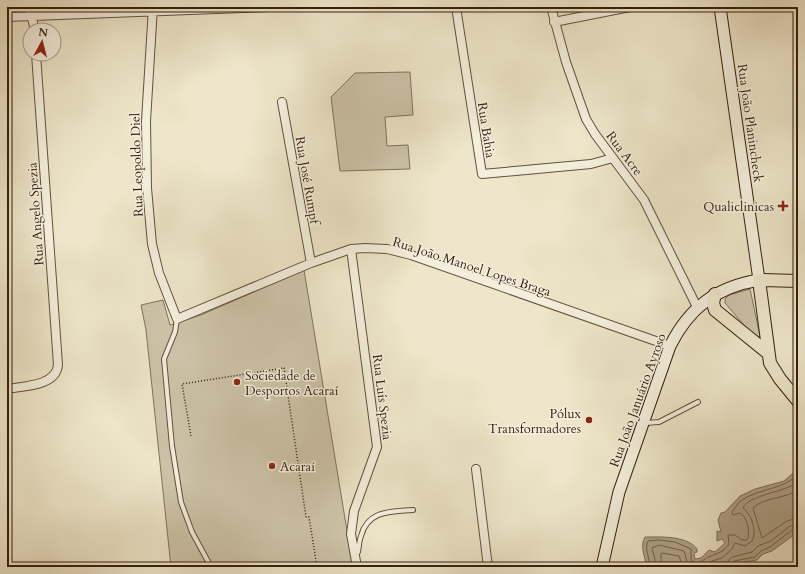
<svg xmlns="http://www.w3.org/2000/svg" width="805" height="574" font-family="Cardo,serif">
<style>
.green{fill:#cec4aa;stroke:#81725c}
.water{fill:#afa28a;stroke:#7e6e58}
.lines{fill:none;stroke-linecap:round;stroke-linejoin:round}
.shore{stroke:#72604c;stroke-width:1}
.service-casing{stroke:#62513d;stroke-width:6}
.minor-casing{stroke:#62513d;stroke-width:10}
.secondary-casing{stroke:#341f0e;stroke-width:13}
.primary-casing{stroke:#341f0e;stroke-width:14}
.path{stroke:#341f0e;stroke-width:1.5;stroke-dasharray:1 2;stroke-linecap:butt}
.service{stroke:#f4efdd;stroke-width:4}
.minor{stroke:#f4efdd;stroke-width:8}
.secondary{stroke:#f4efdd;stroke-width:11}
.primary{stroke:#eee6ca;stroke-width:12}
.poi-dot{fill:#8f2418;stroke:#f4efdd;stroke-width:1.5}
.labels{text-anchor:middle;stroke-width:3;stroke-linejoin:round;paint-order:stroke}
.street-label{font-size:13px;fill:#341f0e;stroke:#f4efdd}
.poi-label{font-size:13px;fill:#341f0e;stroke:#f4efdd;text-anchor:end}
</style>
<rect width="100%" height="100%" fill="#eee6ca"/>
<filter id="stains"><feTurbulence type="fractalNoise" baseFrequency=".005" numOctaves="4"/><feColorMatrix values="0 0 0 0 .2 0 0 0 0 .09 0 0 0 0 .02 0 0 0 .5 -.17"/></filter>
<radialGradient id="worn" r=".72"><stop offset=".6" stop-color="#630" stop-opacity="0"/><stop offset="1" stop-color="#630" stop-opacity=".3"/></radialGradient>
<path class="green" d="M 410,72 L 413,115 L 385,117 L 387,146 L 408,145 L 410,169 L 340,171 L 331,97 L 355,73 Z
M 304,270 L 353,567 L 171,567 L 146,330 L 141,305 L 163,300 L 170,325 L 201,315 Z
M 750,289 L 760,336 L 755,338 L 725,303 L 725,299 L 729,295 Z"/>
<path class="water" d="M 798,469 L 798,532 L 772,551 L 763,554 L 757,560 L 739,563 L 734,567 L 646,567 C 646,557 639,547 645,537 C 658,537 687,535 697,549 L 697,552 L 694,553 L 695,559 L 701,558 L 709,550 L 715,552 L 725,543 L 722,539 L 717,541 L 717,531 L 721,532 L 718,520 L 721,513 L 725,512 L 740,496 L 755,489 L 784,481 Z"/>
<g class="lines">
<path class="shore" d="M 798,490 C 785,499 764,497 753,508 L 762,538 L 787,521 L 798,518
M 650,567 C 650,558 644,549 648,541 L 658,540 L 675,542 L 691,549 L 691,560 L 696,563 C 703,562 705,558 711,556 C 718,553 724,552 729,544 L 728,535 L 735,535 L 742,540 L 747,540 C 751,534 747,516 740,513 L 733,515 L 732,512 C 735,508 738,503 742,500 C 760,488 784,490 798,474
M 655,567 L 655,559 L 652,548 L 659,545 L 684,551 L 687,562 L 692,567
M 661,567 L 661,554 L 662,553 L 679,556 L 683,567
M 703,567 L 712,561 L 722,558 L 732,549 L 735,543 L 745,546 L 752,541 C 757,531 752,515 743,508 C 748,495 786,492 798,482
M 727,567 L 728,561 L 732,557 L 752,552 L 758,546 L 771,541 L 790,526 L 798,524
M 732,567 L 734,561 L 755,557 L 761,551 L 770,547 L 792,530 L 798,529"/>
<defs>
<path id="service" d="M 177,319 L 175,332 L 164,359 L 172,446 L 181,502 L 192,532 L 211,567
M 645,423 L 659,422 L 698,402
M 355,554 L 358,552 C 359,547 359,541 361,536 C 368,510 390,512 413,510"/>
<path id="minor" d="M 29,7 L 35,30
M 153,7 L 146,121 L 147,188 L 152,244 L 159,273 L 177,319 L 311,263 L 351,249 L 365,248 L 387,249 L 411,255 L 670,346
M 456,7 L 482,174 L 591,164 L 613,158
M 551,7 L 566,62 L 586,119 L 595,134 L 644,200 L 697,307
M 7,17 L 269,7
M 554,22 L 630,7
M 282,102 L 311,263
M 351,249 L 377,447 L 354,511 L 351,534 L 357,567
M 7,389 C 24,386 56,386 58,365 L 36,54
M 476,469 L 488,567"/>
<path id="secondary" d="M 602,567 L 619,492 L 670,346 C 689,308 716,287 759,280 L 720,7"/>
<path id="primary" d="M 798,281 L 759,280 L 770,363 L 780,379 L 798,401
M 715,294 L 713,303 L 715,310 L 768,353"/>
</defs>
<use href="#service" class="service-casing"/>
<use href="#minor" class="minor-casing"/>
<use href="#secondary" class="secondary-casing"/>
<use href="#primary" class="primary-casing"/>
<path class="path" d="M 191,436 L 182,384 L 284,368 L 306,517 L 309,517 L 317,567"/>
<use href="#service" class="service"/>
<use href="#minor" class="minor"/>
<use href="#secondary" class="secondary"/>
<use href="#primary" class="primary"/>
</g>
<g class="poi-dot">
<path d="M781 200h4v4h4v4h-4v4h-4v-4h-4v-4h4z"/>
<circle cx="237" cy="382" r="4"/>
<circle cx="589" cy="420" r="4"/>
<circle cx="272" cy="466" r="4"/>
</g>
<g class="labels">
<g class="street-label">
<text transform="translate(751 123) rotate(82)" y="5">Rua João Planincheck</text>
<text transform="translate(487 130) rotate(81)" y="5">Rua Bahia</text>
<text transform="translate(625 153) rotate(53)" y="5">Rua Acre</text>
<text transform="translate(136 165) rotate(-92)" y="5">Rua Leopoldo Diel</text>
<text transform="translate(308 180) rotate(80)" y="5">Rua José Rumpf</text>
<text transform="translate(35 214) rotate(-94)" y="5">Rua Angelo Spezia</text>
<text transform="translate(472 266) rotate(18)" y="5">Rua João Manoel Lopes Braga</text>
<text transform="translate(383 397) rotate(83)" y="5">Rua Luís Spezia</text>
<text transform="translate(637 400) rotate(-70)" y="5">Rua João Januário Ayroso</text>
</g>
<g class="poi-label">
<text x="774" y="211">Qualiclinicas</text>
<text x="245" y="380" text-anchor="start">Sociedade de<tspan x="245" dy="15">Desportos Acaraí</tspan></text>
<text x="581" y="418">Pólux<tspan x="581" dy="15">Transformadores</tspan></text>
<text x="280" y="471" text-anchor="start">Acaraí</text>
</g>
</g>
<rect width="805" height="574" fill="none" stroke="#eee6ca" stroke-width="24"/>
<rect x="8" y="8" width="789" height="558" fill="none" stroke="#341f0e" stroke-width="2"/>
<rect x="12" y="12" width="781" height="550" fill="none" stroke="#341f0e"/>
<g transform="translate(42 42) rotate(7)"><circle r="19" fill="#f4efdd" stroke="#a79c8a"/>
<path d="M0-3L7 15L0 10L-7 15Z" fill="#8f2418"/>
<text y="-6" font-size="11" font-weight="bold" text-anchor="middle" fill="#341f0e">N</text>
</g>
<rect width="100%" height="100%" filter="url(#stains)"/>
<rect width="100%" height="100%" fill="url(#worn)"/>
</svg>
